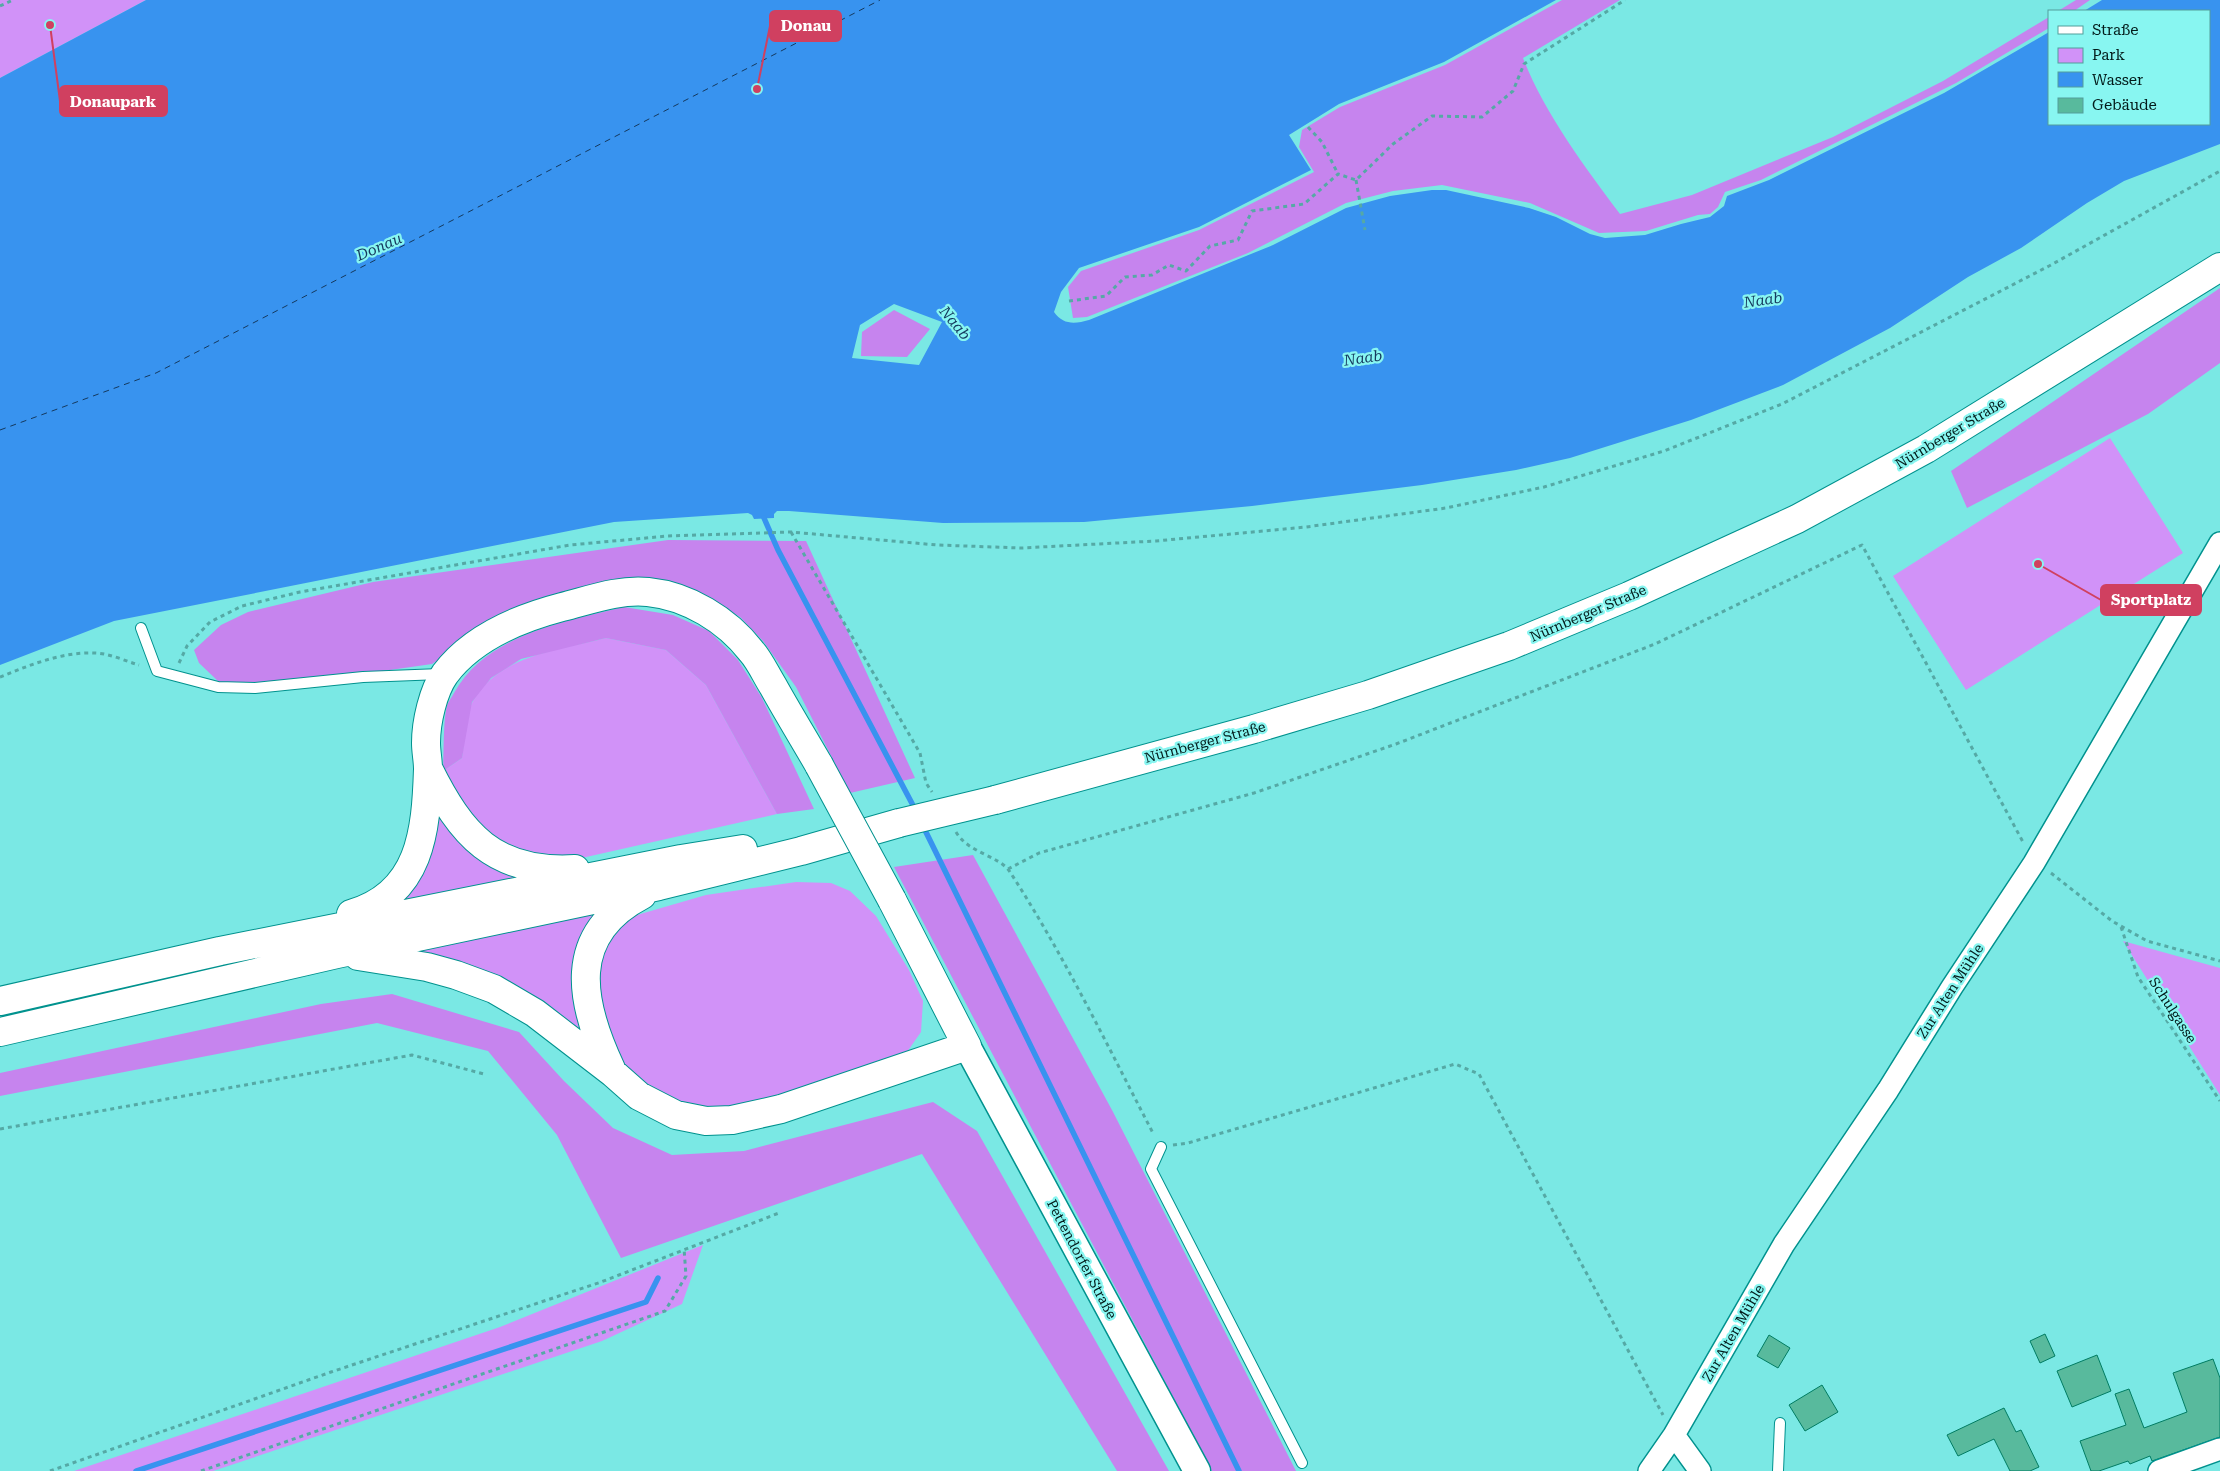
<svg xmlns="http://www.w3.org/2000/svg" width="2220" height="1471" font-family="'Roboto Serif',serif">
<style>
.green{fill:#d192f8}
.forest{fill:#c684ee}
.water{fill:#3893ef;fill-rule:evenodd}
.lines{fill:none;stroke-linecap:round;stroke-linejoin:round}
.stream{stroke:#3893ef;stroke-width:5.5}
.ferry{stroke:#15395e;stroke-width:1;stroke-dasharray:6 5;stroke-linecap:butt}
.building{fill:#58ba9d;stroke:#007c62}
.service-casing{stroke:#01928e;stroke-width:12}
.minor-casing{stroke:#01928e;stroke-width:24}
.tertiary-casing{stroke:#01928e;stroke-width:29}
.secondary-casing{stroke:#01928e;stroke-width:30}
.path{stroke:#55a9a5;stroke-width:3;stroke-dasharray:4 4;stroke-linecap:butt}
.service{stroke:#fff;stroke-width:10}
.minor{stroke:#fff;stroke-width:21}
.tertiary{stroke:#fff;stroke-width:26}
.secondary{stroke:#fff;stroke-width:28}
.secondary-bridge-casing{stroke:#01928e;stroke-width:30;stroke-linecap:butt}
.secondary-bridge{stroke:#fff;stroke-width:28}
.labels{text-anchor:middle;stroke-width:4.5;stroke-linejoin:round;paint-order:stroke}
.street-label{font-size:14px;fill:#031b1a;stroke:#88f6f1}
.water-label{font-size:15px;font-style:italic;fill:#15395e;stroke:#88f6f1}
.leader{fill:none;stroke:#d04060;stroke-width:2}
.callout-dot{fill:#d04060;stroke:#88f6f1;stroke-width:2}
.callout{fill:#d04060;stroke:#d04060;stroke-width:2}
.callout-label{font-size:15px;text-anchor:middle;font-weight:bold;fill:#fff}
</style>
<rect width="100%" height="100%" fill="#7ae8e4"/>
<path class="green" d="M 0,0 L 146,0 L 0,78 Z
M 2110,438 L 2183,553 L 1966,690 L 1893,576 Z
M 606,638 L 666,650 L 706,685 L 777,814 L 564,862 C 533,858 500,849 475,828 C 467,821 449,783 443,771 L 462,758 C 464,745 467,710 473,701 C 499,655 559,650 606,638 Z
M 432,802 L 524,881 L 400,901 Z
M 796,882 L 831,883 L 850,891 L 876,916 L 909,970 L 923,1001 L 921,1032 L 907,1052 L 755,1104 L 715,1108 L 687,1104 L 654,1090 L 622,1063 L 606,1030 L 593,984 L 599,956 L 614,926 L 637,915 L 706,895 Z
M 593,914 L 594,919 L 588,923 L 577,953 L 585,1039 L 412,950 Z
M 2123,941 L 2220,968 L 2220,1095 Z
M 703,1245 L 682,1304 L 602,1341 L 213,1471 L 74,1471 L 500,1327 Z"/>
<path class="forest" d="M 1562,0 L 1620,0 L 1523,58 C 1543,111 1586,169 1620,214 L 1692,195 L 1833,137 L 1943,81 L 2049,17 L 2049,28 L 1956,83 L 1761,180 L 1725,192 L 1718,207 L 1710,214 L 1698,215 L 1646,231 L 1599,233 L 1530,203 L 1442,185 L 1393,191 L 1346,203 L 1248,253 L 1087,317 L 1073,318 L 1068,287 L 1081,271 L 1199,230 L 1314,172 L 1299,147 L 1302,130 L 1340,107 L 1445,65 Z
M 2076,0 L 2090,0 L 2074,11 L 2058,11 Z
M 2220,288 L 2220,363 L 2148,414 L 1967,508 L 1951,471 Z
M 894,310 L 930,329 L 907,357 L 861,356 L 862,332 Z
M 668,540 L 806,541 L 915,778 L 850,793 L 796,687 L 763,641 L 740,617 L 702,595 L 599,584 L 520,605 L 432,664 L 278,686 L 219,682 L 199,663 L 194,650 L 221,625 L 248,612 L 373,582 Z
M 624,607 L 673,615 L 709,631 L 738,660 L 762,698 L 814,809 L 777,814 L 706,685 L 666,650 L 606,638 L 521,659 L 491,678 L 472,702 L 462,758 L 443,771 C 444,756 443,719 447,706 C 448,702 452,697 454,693 C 486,635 565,621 624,607 Z
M 973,855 L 1112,1110 L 1296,1471 L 1212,1471 L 894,867 Z
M 392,994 L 519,1032 L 564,1081 L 613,1128 L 672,1155 L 744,1151 L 933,1102 L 977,1131 L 1169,1471 L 1117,1471 L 922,1154 L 621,1258 L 557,1135 L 488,1051 L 377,1023 L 0,1096 L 0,1073 L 321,1004 Z"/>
<path class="water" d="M 146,0 L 1556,0 L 1444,62 L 1339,104 L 1289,135 L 1311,170 L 1199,227 L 1079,268 L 1061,292 L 1054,312 C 1063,325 1075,324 1089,320 L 1273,245 L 1346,208 L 1390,196 L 1432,190 L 1446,190 L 1529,208 L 1556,217 L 1590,234 L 1605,238 L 1645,235 L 1681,224 L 1710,217 L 1724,206 L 1727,196 L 1769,180 L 1944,93 L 2049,32 L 2049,124 L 2209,124 L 2209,11 L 2084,11 L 2102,0 L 2220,0 L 2220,144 L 2124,181 L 2087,203 L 2021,248 L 1968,277 L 1890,328 L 1783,385 L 1691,420 L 1570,458 L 1516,470 L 1422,485 L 1252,506 L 1084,522 L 943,523 L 789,511 L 777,511 L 774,514 L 774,518 L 754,519 L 752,515 L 748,513 L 614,522 L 114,621 L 0,665 L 0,78 ZM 894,304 L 942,322 L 919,365 L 852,358 L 860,325 Z"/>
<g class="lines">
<path class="stream" d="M 764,518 L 778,550 L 916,811
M 922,824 L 1239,1471
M 136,1471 L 646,1302 L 658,1278"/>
<path class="ferry" d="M 0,430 L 156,373 L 880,0"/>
</g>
<path class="building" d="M 2045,1334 L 2055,1356 L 2040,1363 L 2030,1341 Z
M 1769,1335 L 1790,1348 L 1778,1368 L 1757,1356 Z
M 2097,1355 L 2111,1391 L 2072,1407 L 2057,1371 Z
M 2213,1359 L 2220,1378 L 2220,1437 L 2152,1461 L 2150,1456 L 2130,1464 L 2128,1461 L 2099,1471 L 2091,1471 L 2080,1441 L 2126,1425 L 2115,1394 L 2129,1389 L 2144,1428 L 2187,1412 L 2173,1373 Z
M 1822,1385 L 1838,1412 L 1805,1431 L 1789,1405 Z
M 2004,1408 L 2016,1432 L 2021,1430 L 2039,1467 L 2030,1471 L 2010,1471 L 1994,1439 L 1958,1456 L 1947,1435 Z"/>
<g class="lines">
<defs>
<path id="service" d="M 141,628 L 157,671 L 218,687 L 255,688 L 363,677 L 441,674
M 1161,1147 L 1151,1169 L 1302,1463
M 1778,1471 L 1780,1423"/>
<path id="minor" d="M 1674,1435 L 1700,1471
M 1649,1471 L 1674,1435 L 1784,1244 L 1888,1090 L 1952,987 L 2034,863 L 2220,543
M 2159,1471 L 2220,1449"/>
<path id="tertiary" d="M 967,1046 L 1197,1471"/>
<path id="secondary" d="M 428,768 C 461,835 494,874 575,869
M 995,800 L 1254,729 L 1368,695 L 1509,646 L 1629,596 L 1797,519 L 1926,449 L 2220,267
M 351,914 C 421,894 426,831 428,769 C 428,760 426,752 426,743 C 426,722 433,691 445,674 C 472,638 520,618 562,607 C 590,600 619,589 648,592 C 688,596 727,620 751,651 C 760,661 766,675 773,686 C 788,713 804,739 819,765
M 358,956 L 427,967 L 456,975 L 494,989 L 535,1013 L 613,1073 L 639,1096 L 676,1115 L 706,1121 L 732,1120 L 781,1109 L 967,1046 L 892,900
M 0,1001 L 220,951 L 681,859 L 743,849
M 0,1032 L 337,954 L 659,886 L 801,851 L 899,823
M 611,1069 C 580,1003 565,935 642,895"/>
</defs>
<use href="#service" class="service-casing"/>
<use href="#minor" class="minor-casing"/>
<use href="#tertiary" class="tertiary-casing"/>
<use href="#secondary" class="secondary-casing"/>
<path class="path" d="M 0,6 L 13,0
M 1308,127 L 1322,142 L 1338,174
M 1356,180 L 1365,230
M 1069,301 L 1106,296 L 1125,277 L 1152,275 L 1169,265 L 1186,271 L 1210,246 L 1238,240 L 1252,211 L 1304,204 L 1338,174 L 1356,180 L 1393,144 L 1432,116 L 1482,117 L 1513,91 L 1524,64 L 1625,0
M 791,532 L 920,753 L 926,783 L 932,792
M 179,663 L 187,646 L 210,622 L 242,606 L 300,592 L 570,545 L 668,536 L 791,532 L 937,545 L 1021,548 L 1156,541 L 1306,527 L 1446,508 L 1544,487 L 1664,451 L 1782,404 L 2049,266 L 2220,171
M 0,677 C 30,665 61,652 94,653 C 109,653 125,661 139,665
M 956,832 C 968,853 1000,856 1010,872 C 1064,955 1108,1047 1154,1135
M 1008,869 L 1039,853 L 1254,793 L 1396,744 L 1655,644 L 1862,545 L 2023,842
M 2051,873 L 2112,921 L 2147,941 L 2220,961
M 2121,927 L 2138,977 L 2220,1101
M 0,1129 L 412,1055 L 484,1074
M 1173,1145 L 1188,1143 L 1455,1064 L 1479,1074 L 1663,1415
M 50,1471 L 331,1372 L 601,1282 L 779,1213
M 201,1471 L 665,1311 L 686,1276 L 684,1248"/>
<use href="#service" class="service"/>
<use href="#minor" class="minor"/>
<use href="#tertiary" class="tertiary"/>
<use href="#secondary" class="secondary"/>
<defs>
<path id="secondary-bridge" d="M 819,765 L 892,900
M 899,823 L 995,800"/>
</defs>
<use href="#secondary-bridge" class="secondary-bridge-casing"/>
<use href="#secondary-bridge" class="secondary-bridge"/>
</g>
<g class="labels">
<g class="street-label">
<text transform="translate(1950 433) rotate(-31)" y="5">Nürnberger Straße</text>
<text transform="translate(1588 613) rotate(-23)" y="5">Nürnberger Straße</text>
<text transform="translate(1205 742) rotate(-15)" y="5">Nürnberger Straße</text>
<text transform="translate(1950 991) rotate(-57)" y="5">Zur Alten Mühle</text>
<text transform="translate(2173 1010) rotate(57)" y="5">Schulgasse</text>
<text transform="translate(1082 1259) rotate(62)" y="5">Pettendorfer Straße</text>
<text transform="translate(1733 1333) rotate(-60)" y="5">Zur Alten Mühle</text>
</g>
<g class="water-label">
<text transform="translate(379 247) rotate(-23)" y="5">Donau</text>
<text transform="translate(1763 300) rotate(-8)" y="5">Naab</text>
<text transform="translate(955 323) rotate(50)" y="5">Naab</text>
<text transform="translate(1363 358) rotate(-8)" y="5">Naab</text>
</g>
</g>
<path class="leader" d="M757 89L770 26M50 25L60 101M2038 564L2101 600"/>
<g class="callout-dot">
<circle cx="757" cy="89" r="5"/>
<circle cx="50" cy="25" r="5"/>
<circle cx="2038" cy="564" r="5"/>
</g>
<g class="callout">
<rect x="770" y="11" width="71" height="30" rx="5"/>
<rect x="60" y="86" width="107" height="30" rx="5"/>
<rect x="2101" y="585" width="100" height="30" rx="5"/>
</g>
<g class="callout-label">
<text x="806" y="31">Donau</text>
<text x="113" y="107">Donaupark</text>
<text x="2151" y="605">Sportplatz</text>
</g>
<rect x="2048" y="10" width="162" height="115" fill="#88f6f1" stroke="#539e9b"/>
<rect x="2058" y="26" width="25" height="8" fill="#ffffff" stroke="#539e9b"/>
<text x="2092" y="35" font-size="15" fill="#031b1a">Straße</text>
<rect x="2058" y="48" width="25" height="15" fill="#d192f8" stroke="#539e9b"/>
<text x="2092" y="60" font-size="15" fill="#031b1a">Park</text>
<rect x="2058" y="72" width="25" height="15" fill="#3893ef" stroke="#539e9b"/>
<text x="2092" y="85" font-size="15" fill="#031b1a">Wasser</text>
<rect x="2058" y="98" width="25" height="15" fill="#58ba9d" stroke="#539e9b"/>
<text x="2092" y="110" font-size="15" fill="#031b1a">Gebäude</text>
</svg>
